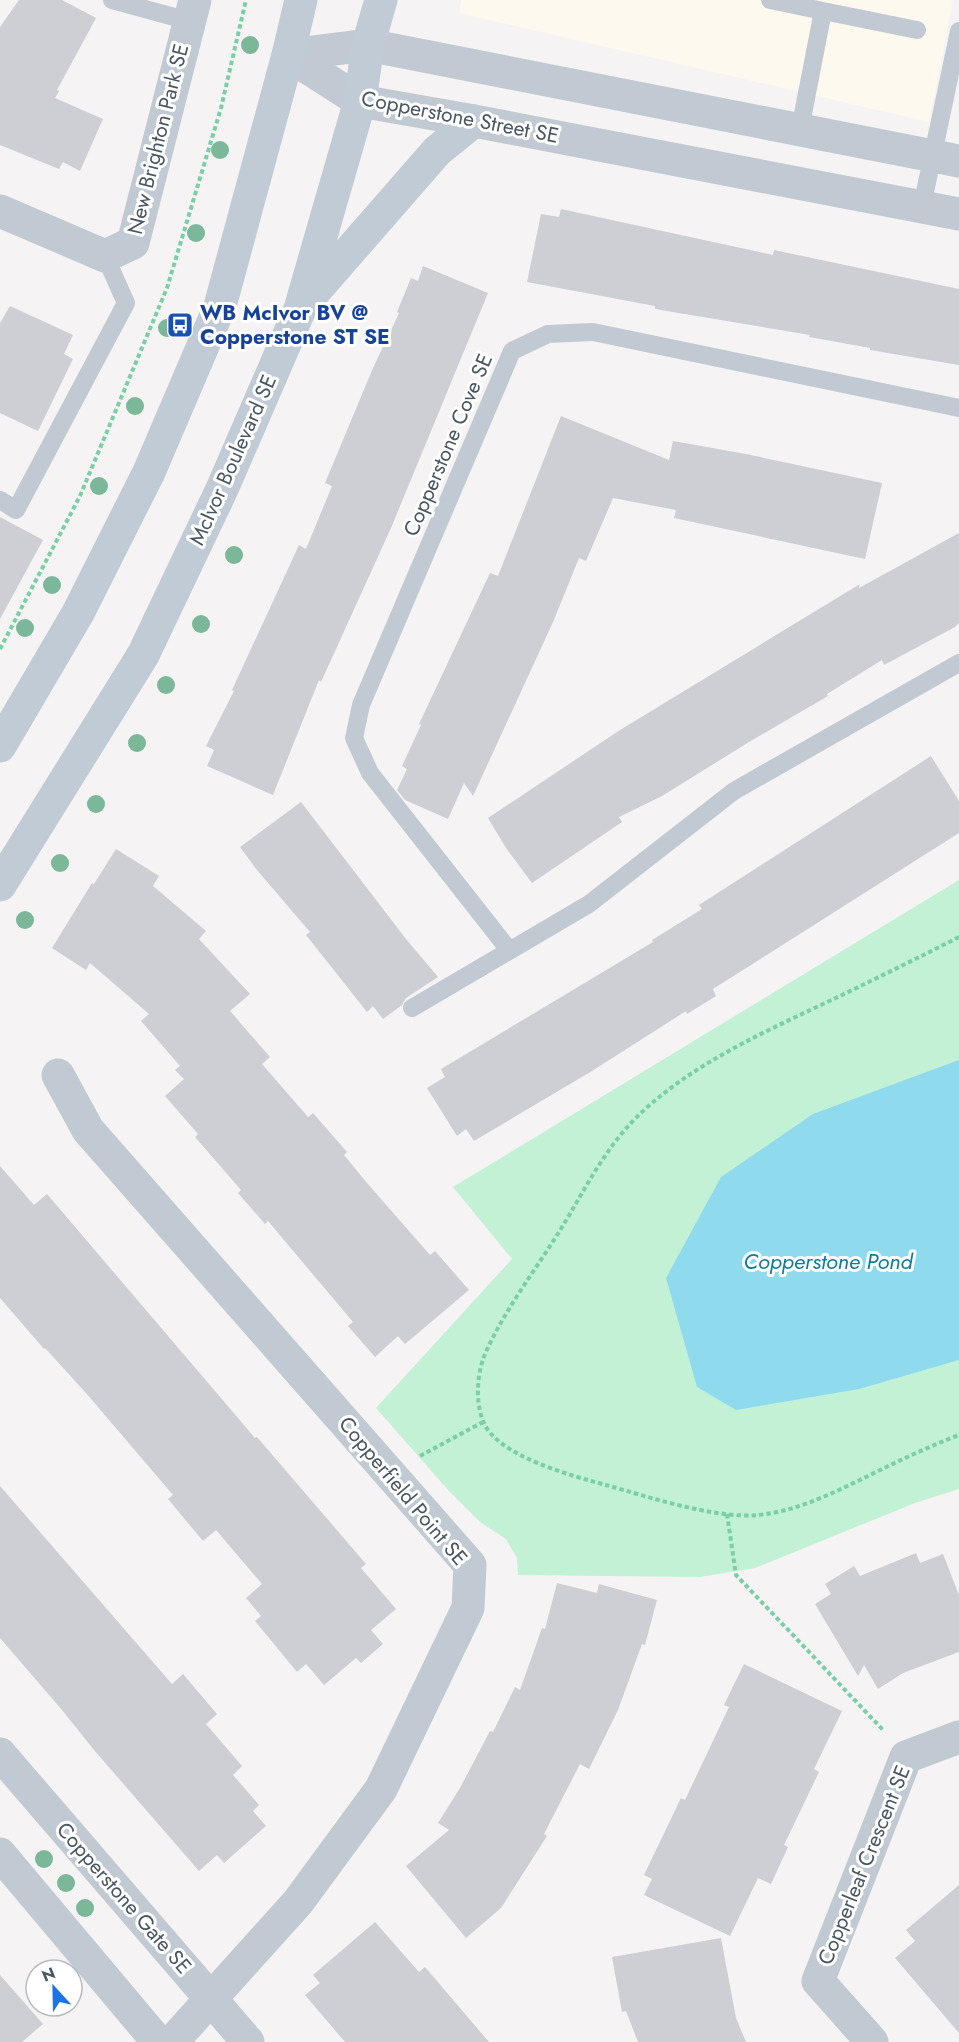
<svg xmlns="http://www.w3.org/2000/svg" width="959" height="2042" font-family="Jost,sans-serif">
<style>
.commercial{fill:#fdf9ef}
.green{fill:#c3f1d5}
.water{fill:#90daee}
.building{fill:#cdcfd5}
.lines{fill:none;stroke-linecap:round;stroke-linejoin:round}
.path{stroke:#7ad0a6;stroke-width:4;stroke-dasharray:4.5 3;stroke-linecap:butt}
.service{stroke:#c1cad2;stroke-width:18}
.minor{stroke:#c1cad2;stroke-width:33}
.tertiary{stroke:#c1cad2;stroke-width:33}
.secondary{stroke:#c1cbd6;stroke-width:33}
.tree{fill:#7bb799}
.labels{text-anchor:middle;stroke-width:6;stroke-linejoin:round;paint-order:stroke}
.street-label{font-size:21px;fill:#4a5661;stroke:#fff}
.transit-label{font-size:21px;font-weight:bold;fill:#164399;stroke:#fff;text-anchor:start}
.water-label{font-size:22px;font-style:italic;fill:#0c7c9b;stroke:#fff}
</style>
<rect width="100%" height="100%" fill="#f5f3f3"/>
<path class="commercial" d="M 461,0 L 953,0 L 929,122 L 459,13 Z"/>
<path class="green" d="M 959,880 L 959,1489 L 915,1503 L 755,1568 L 700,1577 L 518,1575 L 517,1558 L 506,1539 L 480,1522 L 449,1491 L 376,1408 L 512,1259 L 453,1187 Z"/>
<path class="water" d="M 959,1060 L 959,1360 L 859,1389 L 736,1410 L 697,1387 L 666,1278 L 721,1177 L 813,1114 Z"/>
<path class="building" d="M 19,0 L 62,0 L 96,18 L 57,90 L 59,91 L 55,98 L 103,119 L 80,171 L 63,162 L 59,169 L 0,145 L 0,27 Z
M 561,209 L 773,255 L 774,250 L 959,289 L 959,365 L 870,350 L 870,348 L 809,337 L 810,335 L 655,309 L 655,306 L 527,282 L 541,214 L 559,217 Z
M 423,266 L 488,293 L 391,528 L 321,682 L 319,680 L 273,795 L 207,766 L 214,750 L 206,746 L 234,691 L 232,690 L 299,545 L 306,549 L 332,486 L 325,483 L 373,368 L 399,313 L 397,312 L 411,278 L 418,281 Z
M 10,306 L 73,335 L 64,354 L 73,359 L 38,431 L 0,413 L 0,323 Z
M 561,416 L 669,460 L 673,441 L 746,454 L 882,483 L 865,559 L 674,518 L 676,510 L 613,498 L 586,561 L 579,558 L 553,622 L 473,796 L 464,783 L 448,819 L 405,800 L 397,790 L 407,769 L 402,766 L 421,725 L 419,724 L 490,573 L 498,576 Z
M 0,517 L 43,540 L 0,619 Z
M 959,533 L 959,623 L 955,627 L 884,665 L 882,660 L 827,694 L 828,696 L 749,742 L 662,796 L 619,817 L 622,822 L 532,883 L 506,848 L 488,818 L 620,730 L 860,584 L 859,588 Z
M 931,756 L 959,801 L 959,833 L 713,989 L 716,996 L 687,1014 L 686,1011 L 592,1071 L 474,1141 L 466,1129 L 457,1136 L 427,1088 L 445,1077 L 441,1069 L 653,942 L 652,940 L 702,909 L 699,905 Z
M 301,802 L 406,939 L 438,977 L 406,998 L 402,1005 L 383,1019 L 373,1006 L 367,1012 L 306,935 L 310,932 L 257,870 L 240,847 Z
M 116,849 L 159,876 L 153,886 L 206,931 L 199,939 L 250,994 L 230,1011 L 270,1057 L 262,1064 L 308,1117 L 313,1113 L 347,1152 L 344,1155 L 367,1183 L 430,1255 L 435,1251 L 469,1290 L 405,1344 L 398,1336 L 375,1357 L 348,1326 L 353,1322 L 268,1221 L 265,1224 L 238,1193 L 241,1190 L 195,1137 L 198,1134 L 165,1096 L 184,1079 L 175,1070 L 180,1066 L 141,1021 L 149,1014 L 90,963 L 86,970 L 52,948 L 92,883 L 94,884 Z
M 0,1166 L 34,1205 L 47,1194 L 255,1438 L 257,1437 L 366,1564 L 361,1568 L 396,1609 L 371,1630 L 383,1644 L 361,1663 L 356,1658 L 324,1685 L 306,1664 L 297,1672 L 255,1621 L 261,1616 L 246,1598 L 262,1584 L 216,1530 L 203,1541 L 168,1499 L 173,1495 L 86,1393 L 45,1348 L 44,1349 L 0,1298 Z
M 0,1486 L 172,1684 L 183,1674 L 217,1714 L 206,1724 L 242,1766 L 233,1775 L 259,1805 L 253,1811 L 266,1826 L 224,1863 L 217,1855 L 199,1871 L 94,1750 L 62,1710 L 0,1638 Z
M 916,1553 L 920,1563 L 943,1554 L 959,1595 L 959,1652 L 903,1673 L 878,1689 L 864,1665 L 858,1676 L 815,1604 L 831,1594 L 825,1584 L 854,1566 L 860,1576 Z
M 557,1583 L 597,1593 L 599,1584 L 657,1600 L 645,1645 L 642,1644 L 618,1710 L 589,1769 L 580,1764 L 544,1834 L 547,1836 L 501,1908 L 466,1938 L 406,1866 L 449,1830 L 438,1823 L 460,1788 L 490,1731 L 493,1732 L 515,1687 L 520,1690 L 542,1628 L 545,1629 Z
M 744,1664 L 842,1711 L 814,1769 L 819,1772 L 784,1845 L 788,1847 L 771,1884 L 758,1878 L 730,1936 L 644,1895 L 652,1879 L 644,1875 L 681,1798 L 685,1800 L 729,1707 L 724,1705 Z
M 959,1885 L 959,2033 L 895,1958 L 915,1941 L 906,1930 Z
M 375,1922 L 419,1972 L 425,1967 L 489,2042 L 345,2042 L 305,1995 L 320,1983 L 313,1975 Z
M 721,1938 L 736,2018 L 746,2042 L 638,2042 L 626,2011 L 622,2012 L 612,1957 Z
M 0,1975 L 43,2024 L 22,2042 L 0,2042 Z"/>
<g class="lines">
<path class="path" d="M 0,649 L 80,496 L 167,288 L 221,108 L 246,0
M 959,937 C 920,957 881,976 842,995 C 771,1029 686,1065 631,1123 C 601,1155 582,1195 559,1232 C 534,1272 504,1311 485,1354 C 477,1374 475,1400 483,1421 C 496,1456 573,1476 606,1485 C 649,1497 715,1519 758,1515 C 798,1511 833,1493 868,1476 C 898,1461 928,1447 959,1435
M 420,1456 L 483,1422
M 727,1514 L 736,1575 L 883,1730"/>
<path class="service" d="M 112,0 L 189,21
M 770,0 L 823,11 L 800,129
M 823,11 L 917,30
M 922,206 L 959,31
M 0,500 L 16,510 L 126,303 L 105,256
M 509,950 L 370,773 L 354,738 L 361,705 L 512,351 L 548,334 L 593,332 L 959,408
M 412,1008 L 589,904 L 734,791 L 959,663"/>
<path class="minor" d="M 288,55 L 360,101 L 474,121 L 959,214
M 288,55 L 368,45 L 959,161
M 0,211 L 105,256 L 133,243 L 195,0
M 58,1075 L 88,1130 L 470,1565 L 468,1608 L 381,1789 L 298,1902 L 172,2042
M 872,2042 L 818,1981 L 906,1757 L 959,1737"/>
<path class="tertiary" d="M 0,1754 L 248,2042
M 0,1854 L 158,2042"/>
<path class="secondary" d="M 307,300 L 437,151 L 474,121
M 0,746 L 78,613 L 149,472 L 220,306 L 288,55 L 301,0
M 0,885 L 143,655 L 222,489 L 300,309 L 360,101 L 368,45 L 381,0"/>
</g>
<g class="tree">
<circle cx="250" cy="45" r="9"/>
<circle cx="220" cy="150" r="9"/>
<circle cx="196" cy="233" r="9"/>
<circle cx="167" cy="328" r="9"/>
<circle cx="135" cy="406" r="9"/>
<circle cx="99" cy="486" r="9"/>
<circle cx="234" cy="555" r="9"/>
<circle cx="52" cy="585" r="9"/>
<circle cx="201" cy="624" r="9"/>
<circle cx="25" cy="628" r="9"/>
<circle cx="166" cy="685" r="9"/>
<circle cx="137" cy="743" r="9"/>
<circle cx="96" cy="804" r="9"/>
<circle cx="60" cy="863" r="9"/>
<circle cx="25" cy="920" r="9"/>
<circle cx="44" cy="1859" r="9"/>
<circle cx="66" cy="1883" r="9"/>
<circle cx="85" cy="1908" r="9"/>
</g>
<defs>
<symbol id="bus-square" viewBox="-11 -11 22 22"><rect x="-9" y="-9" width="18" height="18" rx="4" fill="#1a4fb4" stroke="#fff"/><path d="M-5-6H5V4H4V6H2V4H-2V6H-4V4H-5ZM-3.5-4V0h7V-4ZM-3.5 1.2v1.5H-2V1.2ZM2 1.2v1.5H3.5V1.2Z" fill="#fff"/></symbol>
</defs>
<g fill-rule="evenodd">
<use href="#bus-square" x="165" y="310" width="30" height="30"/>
</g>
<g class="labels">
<g class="street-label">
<text transform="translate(460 117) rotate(11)" y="7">Copperstone Street SE</text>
<text transform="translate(158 139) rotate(-76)" y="7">New Brighton Park SE</text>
<text transform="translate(448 445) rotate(-67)" y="7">Copperstone Cove SE</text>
<text transform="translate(233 460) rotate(-66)" y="7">McIvor Boulevard SE</text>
<text transform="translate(403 1491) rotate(50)" y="7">Copperfield Point SE</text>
<text transform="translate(864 1865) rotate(-68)" y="7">Copperleaf Crescent SE</text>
<text transform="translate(124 1898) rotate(49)" y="7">Copperstone Gate SE</text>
</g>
<g class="transit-label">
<text x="200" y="320">WB McIvor BV @<tspan x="200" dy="24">Copperstone ST SE</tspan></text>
</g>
<g class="water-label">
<text x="828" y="1269">Copperstone Pond</text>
</g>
</g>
<g transform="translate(54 1988) rotate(338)"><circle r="28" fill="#ffffff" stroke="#b7bbc0" stroke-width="1.5"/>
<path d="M0-4.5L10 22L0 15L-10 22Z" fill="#1a73e8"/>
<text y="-9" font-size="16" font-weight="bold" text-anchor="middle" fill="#4a5661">N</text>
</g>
</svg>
